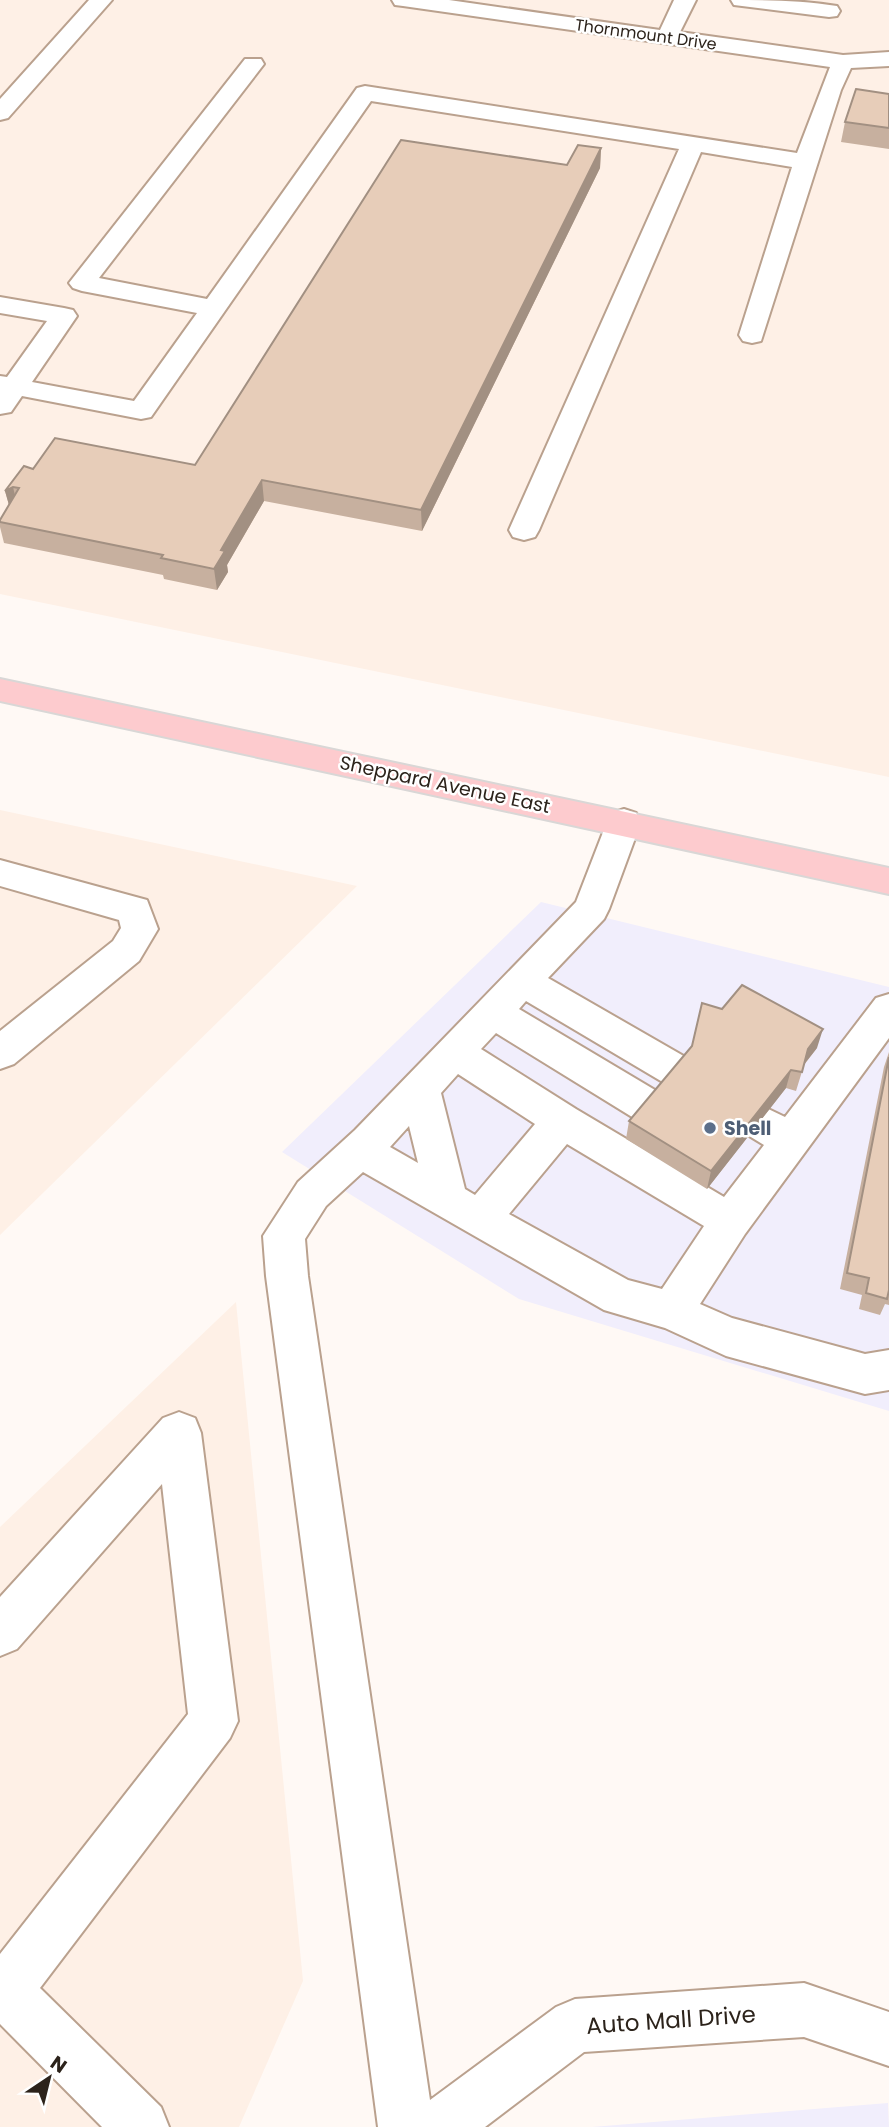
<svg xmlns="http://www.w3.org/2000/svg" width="889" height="2127" font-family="Poppins,sans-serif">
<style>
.commercial{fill:#f1eefc}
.built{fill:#fef0e6}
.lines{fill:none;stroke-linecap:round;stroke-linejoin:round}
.minor-casing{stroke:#baa18e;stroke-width:4}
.major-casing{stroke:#d9d7d6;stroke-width:4}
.minor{fill:#fff;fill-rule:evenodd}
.major{fill:#fdcbce;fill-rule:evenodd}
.wall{fill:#c7b09f}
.shaded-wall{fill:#a29082}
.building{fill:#e7cdb9;stroke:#a29082;stroke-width:2}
.service-dot{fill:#5c6f8a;stroke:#fff;stroke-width:2.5}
.labels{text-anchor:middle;stroke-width:5;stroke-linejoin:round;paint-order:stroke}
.far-street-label{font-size:16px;fill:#2c231b;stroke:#fff}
.street-label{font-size:19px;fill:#2c231b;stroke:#fff}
.service-label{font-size:19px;font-weight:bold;fill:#4e5e75;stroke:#fff;text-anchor:start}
.near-street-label{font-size:23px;fill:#2c231b;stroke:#fff}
</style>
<rect width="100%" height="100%" fill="#fff9f5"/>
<path class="commercial" d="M 541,902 L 889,987 L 889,1411 L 519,1299 L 282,1152 Z
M 888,2103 L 889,2127 L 592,2127 Z"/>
<path class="built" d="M 0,0 L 889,0 L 889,777 L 0,594 Z
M 0,810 L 357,886 L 0,1235 Z
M 236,1302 L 303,1981 L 239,2127 L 0,2127 L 0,1527 Z"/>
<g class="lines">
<defs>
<path id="minor" d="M 89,0 L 112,0 L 8,118 L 0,120 L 0,99 Z
M 392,0 L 449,0 L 660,30 L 674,0 L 696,0 L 680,32 L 843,55 L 889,52 L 889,66 L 851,68 L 841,90 L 761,341 L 752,343 L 743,341 L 739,335 L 792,167 L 701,152 L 539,530 L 535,537 L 524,540 L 513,537 L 509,530 L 679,149 L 371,101 L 151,417 L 141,419 L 22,396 L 11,412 L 0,414 L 0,376 L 7,377 L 47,321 L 0,313 L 0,297 L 64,308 L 73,310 L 77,316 L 32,382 L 134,401 L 197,313 L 82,291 L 73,288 L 69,283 L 245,59 L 261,59 L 264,64 L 99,278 L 207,299 L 357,88 L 365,86 L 797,153 L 830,67 L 403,6 L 395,5 Z
M 731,0 C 766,0 802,0 837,6 L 840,11 L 837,16 L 829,17 L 742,6 L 734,5 Z
M 624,809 L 636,813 L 641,822 L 609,909 L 604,919 L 548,978 L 694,1062 L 699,1073 L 694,1084 L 680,1089 L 666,1084 L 526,1001 L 519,1009 L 665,1096 L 671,1108 L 665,1120 L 651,1124 L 637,1120 L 496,1033 L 481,1049 L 576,1109 L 724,1197 L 764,1145 L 746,1134 L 740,1122 L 746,1110 L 760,1105 L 785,1117 L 876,998 L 889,994 L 889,1038 L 745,1234 L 700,1304 L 732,1318 L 865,1354 L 889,1350 L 889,1390 L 865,1394 L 726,1356 L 665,1328 L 604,1310 L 363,1172 L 326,1206 L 305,1239 L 308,1276 L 430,2100 L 556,2007 L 575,1999 L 804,1983 L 889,2012 L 889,2066 L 804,2037 L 584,2052 L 485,2127 L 378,2127 L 266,1276 L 263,1236 L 298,1182 L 355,1130 L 576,902 L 607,822 L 612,813 ZM 458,1074 L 535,1124 L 475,1195 L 465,1189 L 441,1093 ZM 409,1126 L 418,1163 L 390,1147 ZM 567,1144 L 704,1226 L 662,1289 L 628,1280 L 509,1214 Z
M 0,860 L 147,900 L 158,929 L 139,961 L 14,1064 L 0,1069 L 0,1031 L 113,941 L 121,928 L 119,920 L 0,886 Z
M 179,1412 L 195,1418 L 201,1433 L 238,1721 L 230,1738 L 40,1988 L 161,2107 L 169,2127 L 102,2127 L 0,2024 L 0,1954 L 188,1714 L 162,1484 L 17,1649 L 0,1656 L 0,1597 L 163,1418 Z"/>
<path id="major" d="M 0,679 L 889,868 L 889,894 L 0,701 Z"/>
</defs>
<use href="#minor" class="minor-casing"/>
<use href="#major" class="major-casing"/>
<use href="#minor" class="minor"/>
<use href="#major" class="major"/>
</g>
<path class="wall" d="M 889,94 L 889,149 L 841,142 L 845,122 Z
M 601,148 L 600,168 L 422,531 L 264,501 L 227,565 L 228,572 L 217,590 L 164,579 L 163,575 L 4,543 L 0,527 L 0,520 L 9,505 L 5,491 L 33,469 L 195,465 L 567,165 Z
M 817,1048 L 804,1065 L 796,1091 L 786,1088 L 707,1189 L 626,1139 L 629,1121 Z
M 889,1052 L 889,1305 L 885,1304 L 880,1315 L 859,1309 L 862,1295 L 840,1289 L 884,1067 Z"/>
<path class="shaded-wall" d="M 601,148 L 600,168 L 422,531 L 421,510 Z
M 262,480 L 264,501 L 227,565 L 228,572 L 217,590 L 214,569 L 221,550 Z
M 13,487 L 18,508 L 11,512 L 5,491 Z
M 823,1029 L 817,1048 L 802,1067 L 808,1049 Z
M 791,1070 L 786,1088 L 707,1189 L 711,1171 Z"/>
<path class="building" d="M 856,89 L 889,94 L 889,128 L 845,122 Z
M 401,140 L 567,165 L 578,145 L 601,148 L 421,510 L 262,480 L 221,550 L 225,551 L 214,569 L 161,558 L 163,555 L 0,522 L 0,520 L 19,488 L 13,487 L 5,491 L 24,466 L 33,469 L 55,438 L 195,465 Z
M 742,985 L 823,1029 L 808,1049 L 802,1072 L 791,1070 L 711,1171 L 629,1121 L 692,1046 L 702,1003 L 722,1009 Z
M 889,1057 L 889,1290 L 887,1299 L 866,1293 L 869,1278 L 847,1273 Z"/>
<circle class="service-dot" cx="710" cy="1128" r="7"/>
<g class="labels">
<g class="far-street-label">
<text transform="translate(646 34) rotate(8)" y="6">Thornmount Drive</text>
</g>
<g class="street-label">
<text transform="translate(445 784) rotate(12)" y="7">Sheppard Avenue East</text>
</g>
<g class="service-label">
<text x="724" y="1135">Shell</text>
</g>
<g class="near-street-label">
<text transform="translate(671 2020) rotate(-4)" y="8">Auto Mall Drive</text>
</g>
</g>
<g transform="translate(49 2078) rotate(35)" stroke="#ffffff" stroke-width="5" paint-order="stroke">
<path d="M0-5L12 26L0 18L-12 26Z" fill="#2c231b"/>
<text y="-10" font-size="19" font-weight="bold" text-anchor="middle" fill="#2c231b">N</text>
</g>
</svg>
